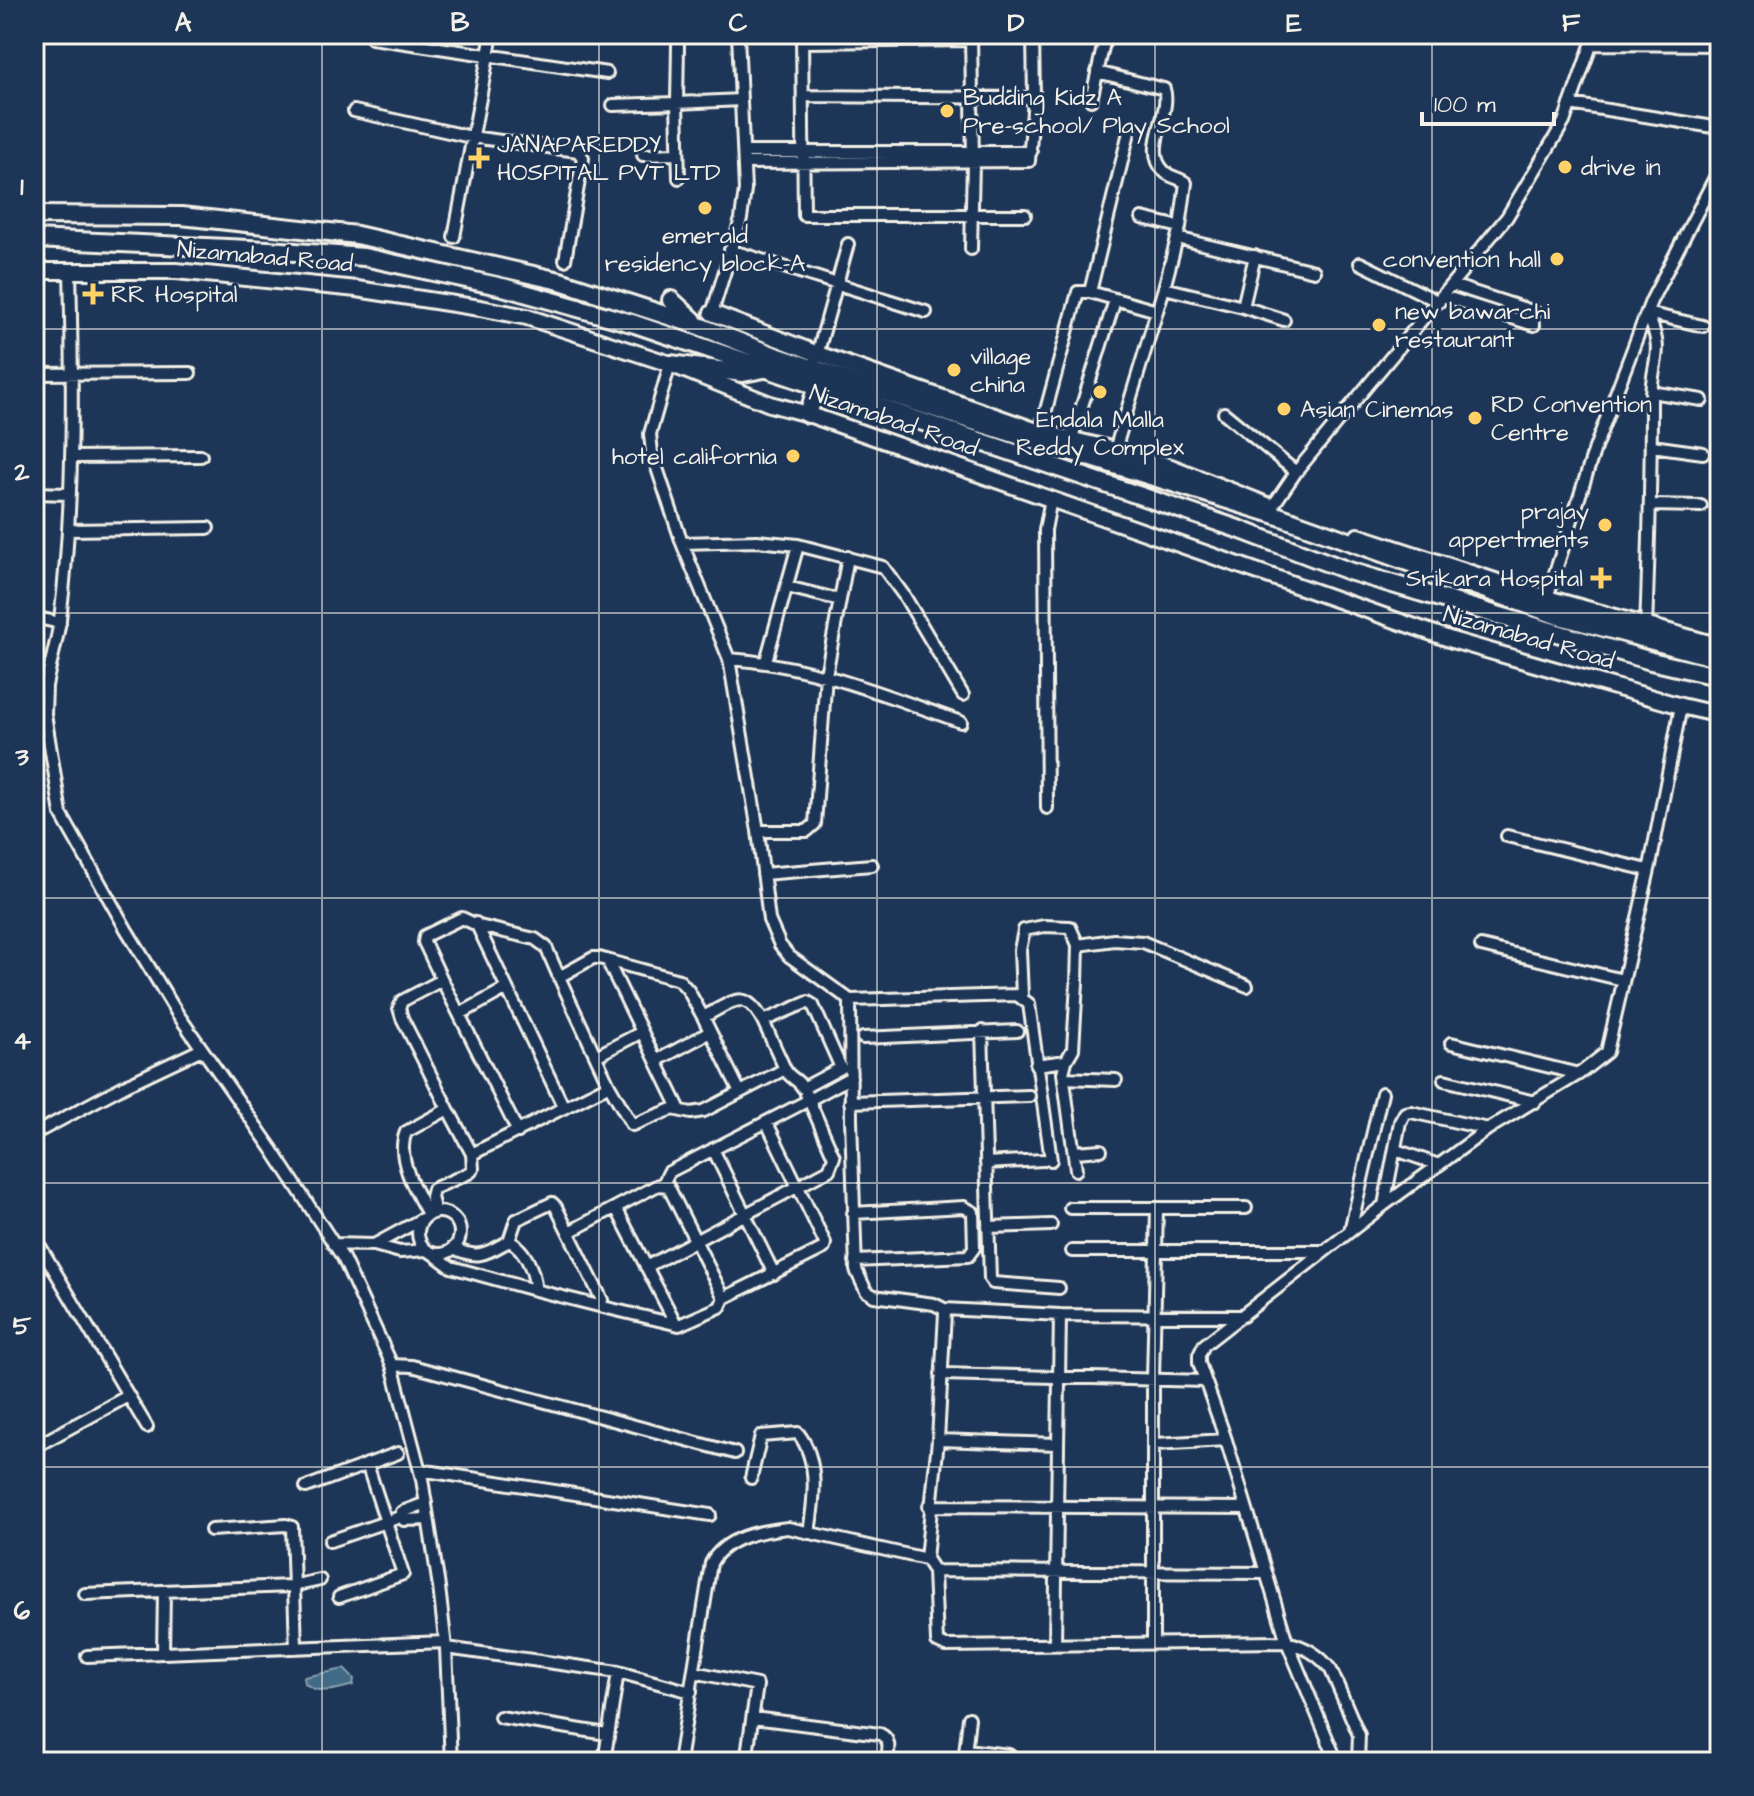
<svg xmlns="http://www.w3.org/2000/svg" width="1754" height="1796" font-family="'Architects Daughter',sans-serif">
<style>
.water{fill:#3f6a86;stroke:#87a0ad;stroke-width:2}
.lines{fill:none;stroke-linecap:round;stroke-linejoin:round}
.minor-casing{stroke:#f4f1e8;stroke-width:16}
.secondary-casing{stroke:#f4f1e8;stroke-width:20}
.trunk-casing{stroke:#f4f1e8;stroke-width:22}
.minor{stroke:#1d3557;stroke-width:10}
.secondary{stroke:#1d3557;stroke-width:14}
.trunk{stroke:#1d3557;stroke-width:16}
.grid{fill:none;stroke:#f4f1e8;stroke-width:2;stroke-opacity:0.55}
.poi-dot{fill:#ffd166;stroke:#1d3557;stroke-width:3}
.labels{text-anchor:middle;stroke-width:6;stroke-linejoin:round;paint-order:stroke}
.poi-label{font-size:24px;fill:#f4f1e8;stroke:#1d3557;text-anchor:start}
.street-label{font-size:24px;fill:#f4f1e8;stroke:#1d3557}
.neatline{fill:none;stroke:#f4f1e8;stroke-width:3}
.grid-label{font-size:26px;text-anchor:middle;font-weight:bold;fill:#f4f1e8}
</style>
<rect width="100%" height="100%" fill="#1d3557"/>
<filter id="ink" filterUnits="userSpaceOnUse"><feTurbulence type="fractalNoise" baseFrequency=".0125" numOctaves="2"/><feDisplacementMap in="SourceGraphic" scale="16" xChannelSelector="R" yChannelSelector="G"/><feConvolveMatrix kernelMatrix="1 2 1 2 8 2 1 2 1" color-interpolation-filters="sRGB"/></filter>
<g filter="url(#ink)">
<path class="water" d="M 344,1669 L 354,1679 L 353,1685 C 338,1690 316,1695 305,1683 L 304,1677 Z"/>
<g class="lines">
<defs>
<path id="minor" d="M 802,34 L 804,215 L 1025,215
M 372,38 L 607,73
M 802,42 L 971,40
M 1593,44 L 1720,45
M 1097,72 L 1164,89 C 1172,113 1142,150 1164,171 C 1170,178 1179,177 1186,183 L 1180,227 L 1164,288 L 1115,450
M 803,96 L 1034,98
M 1091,100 L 1106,34
M 1570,104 L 1720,128
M 613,105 L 677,103 L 678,45
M 354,111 L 471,137 L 578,151 L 583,158 L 565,260
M 744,152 L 1031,152
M 643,155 L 678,154
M 744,163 L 1029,161 L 1034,98 L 1033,34
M 679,178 L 677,103 L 741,100
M 1142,218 L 1180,227
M 454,237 L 492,34
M 1177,238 L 1314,271
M 971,249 L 973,162 L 971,34
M 730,250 L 926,312
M 1360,263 L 1439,302
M 1452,285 L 1535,312
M 1164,288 L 1243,307 L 1284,320
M 1090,292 L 1130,128
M 1443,296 L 1534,325
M 1243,307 L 1255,256
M 712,313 L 741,219 L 745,190 L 738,34
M 1647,313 L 1703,326
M 816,359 L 848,244
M 670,364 L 650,434 L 652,453 L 682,543 L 729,659 L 758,831 L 769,920 L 780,945 L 789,956 L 850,1000 L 851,1119 L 856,1270 L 866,1291 L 874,1296 L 934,1304 L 944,1309 L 945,1313 L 938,1440 L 926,1559 L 934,1571 L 937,1642 L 946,1646 L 1287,1642 C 1305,1647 1319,1654 1331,1670 L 1359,1735 L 1358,1762
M 34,374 L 190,373
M 1651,392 L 1702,400
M 1224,413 L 1296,472
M 1040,432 L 1078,292 L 1090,292 L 1157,311
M 1071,441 L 1115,300
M 1652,446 L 1703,453
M 72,457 L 201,456
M 34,493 L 69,494
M 1651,505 L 1701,506
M 1268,513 L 1296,472 L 1507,217 L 1564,122 L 1595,34
M 68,530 L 208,528
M 682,543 L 757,541 L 798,545 L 883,567 L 905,597 L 963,695
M 787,587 L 840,600
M 1547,598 L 1595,448 L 1651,301 L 1720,168
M 34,617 L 60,623
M 1646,628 C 1649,551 1651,474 1651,397 C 1652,357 1666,355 1647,313
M 729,659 C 810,664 884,695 961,722
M 766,661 L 798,545
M 34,685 L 46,686 C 50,664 57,642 60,620 C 74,504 73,388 70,271
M 46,686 L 45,714 L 61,814 L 126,929 L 177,1013 L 272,1149 L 343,1258 L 392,1365 L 422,1479 L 439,1587 L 446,1648 L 451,1762
M 1047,808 L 1045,530 L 1051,499
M 758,831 L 807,831 L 815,824 L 826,675 L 848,557
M 1507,836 L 1648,870
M 763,874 L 872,865
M 476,923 L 564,1108
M 1078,945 L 1114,940 L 1143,942 L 1247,986
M 1481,946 L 1623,980
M 607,960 L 680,1110
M 442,980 L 518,1132
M 1022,996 L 1020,950 L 1024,930 L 1044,926 L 1070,927 L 1078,945 L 1077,983 L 1073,1049 L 1066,1061 L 1063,1073 L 1076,1170
M 850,1000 L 1017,995 L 1029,1004 L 1051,1160
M 460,1014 L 507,988
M 703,1017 L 740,1092
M 763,1021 L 785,1069
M 982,1031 L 990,1279 L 993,1283 L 1059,1288
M 863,1038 L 1017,1031
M 1451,1043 L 1579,1074
M 596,1056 L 642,1032
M 656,1061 L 710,1032
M 1036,1065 L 1066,1061
M 1064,1078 L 1116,1080
M 1444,1080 L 1535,1102
M 806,1094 L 809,1100 L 851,1077
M 850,1102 L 1029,1096
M 448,1109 L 472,1154
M 34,1134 L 126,1085 L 202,1049
M 713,1149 L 774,1274
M 1396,1150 L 1439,1165
M 1075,1152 L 1101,1150
M 986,1163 L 1043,1160
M 1384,1205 L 1400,1122 L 1405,1113 L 1411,1112 L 1488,1129
M 616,1208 L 676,1324
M 1070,1208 L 1246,1208
M418 1233a21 21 0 1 1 42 0a21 21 0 1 1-42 0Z
M 435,1212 L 431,1197 L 433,1189 L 469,1173 L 473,1169 L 472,1154 L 609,1085
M 853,1213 L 964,1207 L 973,1212 L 974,1248 L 968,1256 L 855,1261
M 428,1214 C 416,1193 395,1157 406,1132 L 448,1109 L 402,1018 L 399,1008 L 402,1001 L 442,980 L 424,942 L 425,936 L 462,918 L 479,926 L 535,939 L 546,947 L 559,977 L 593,958 L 599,958 L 679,980 L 688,990 L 703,1017 C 732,1003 744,986 763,1021 L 808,1002 L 813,1005 L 841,1068 L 803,1088 C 798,1079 789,1078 785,1069 L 704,1111 L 691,1113 L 673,1109 L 632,1125 L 609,1085 L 559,977
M 988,1227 L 1051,1225
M 1350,1231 L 1382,1093
M 569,1232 L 658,1185 L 668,1186 L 724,1298 L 720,1307 L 679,1325 L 599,1306
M 34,1236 L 147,1427
M 509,1241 L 516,1220 L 552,1203 L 556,1207 L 602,1300 L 599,1306 L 531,1289
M 333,1244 L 374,1245 L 400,1252 L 426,1250
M 374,1245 L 422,1219
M 1072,1251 L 1324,1251
M 432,1253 L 451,1267 L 531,1289 L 535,1285 C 533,1268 524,1248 509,1241 C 485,1254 479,1260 453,1248
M 646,1267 L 829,1170 L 834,1157 L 809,1100 L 669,1172 L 663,1184
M 724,1298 L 824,1248 L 825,1243 L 767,1123
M 944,1309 L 1060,1315 L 1243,1316
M 392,1365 L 412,1366 L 735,1453
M 941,1374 L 1205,1381
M 938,1440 L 1057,1444
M 42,1443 L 128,1396
M 1155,1444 L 1226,1440
M 420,1470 L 710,1515
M 751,1478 L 761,1436 L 798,1433 C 820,1461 814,1501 809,1533
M 306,1487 L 398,1453
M 426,1503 L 402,1512 L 404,1520 L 428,1519
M 929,1506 L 1246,1508
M 211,1530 L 286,1525 L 292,1527 L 296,1648
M 330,1541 L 403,1516
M 934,1571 L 1266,1573
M 85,1594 L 292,1586 L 320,1580
M 339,1597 L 403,1574 L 367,1464
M 1153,1643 L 1153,1379 L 1157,1209
M 1055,1645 L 1060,1315
M 446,1648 L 618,1672 L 691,1692
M 163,1653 L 164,1591
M 87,1656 L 445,1642
M 694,1672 L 757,1685 L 746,1762
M 500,1717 L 607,1734
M 753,1718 L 880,1734 C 892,1740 888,1750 887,1762
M 966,1750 L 1009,1755 L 1017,1762
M 436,1762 L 478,1762
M 604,1762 L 618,1672
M 679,1762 L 711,1563 C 725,1537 760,1531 788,1528 L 926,1559
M 964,1762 L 969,1718
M 1337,1762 L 1287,1642 L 1226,1440 L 1199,1363 L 1199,1355 L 1204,1345 L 1384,1205 L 1488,1129 L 1579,1074 L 1607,1052 L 1651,861 L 1681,706"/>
<path id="secondary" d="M 34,271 L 176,271 L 357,289 L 480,308 L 527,317 L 670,364 L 770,404 L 808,414 L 1455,641 L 1681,706 L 1720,715
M 712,313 L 818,354 L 1040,432 L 1115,450 L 1171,467 L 1267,505
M 1358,536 L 1547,598 L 1720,646"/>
<path id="trunk" d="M 34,215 L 181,216 L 357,235 L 560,281 L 699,326 L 773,355 L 963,418 L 1273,514 L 1556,615 L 1720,659
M 34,239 L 268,250 L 364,257 L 503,287 L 635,324 L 1241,530 L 1349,571 L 1651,661 L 1720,677
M 671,300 L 693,320
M 670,364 L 743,373 L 764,369
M 808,414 L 817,387"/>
</defs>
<use href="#minor" class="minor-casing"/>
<use href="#secondary" class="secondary-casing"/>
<use href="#trunk" class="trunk-casing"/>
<use href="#minor" class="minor"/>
<use href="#secondary" class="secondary"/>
<use href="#trunk" class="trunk"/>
</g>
</g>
<path class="grid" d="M 322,34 L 322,1762M 599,34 L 599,1762M 877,34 L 877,1762M 1155,34 L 1155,1762M 1432,34 L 1432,1762M 34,329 L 1720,329M 34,613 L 1720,613M 34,898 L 1720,898M 34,1183 L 1720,1183M 34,1467 L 1720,1467"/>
<g class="poi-dot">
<circle cx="947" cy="111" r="8"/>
<path d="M475 146h8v8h8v8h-8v8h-8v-8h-8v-8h8z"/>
<circle cx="1565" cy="167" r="8"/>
<circle cx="705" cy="208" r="8"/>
<circle cx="1557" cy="259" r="8"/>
<path d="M89 282h8v8h8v8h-8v8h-8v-8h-8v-8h8z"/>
<circle cx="1379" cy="325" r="8"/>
<circle cx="954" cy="370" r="8"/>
<circle cx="1100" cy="392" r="8"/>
<circle cx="1284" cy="409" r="8"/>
<circle cx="1475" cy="418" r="8"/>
<circle cx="793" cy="456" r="8"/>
<circle cx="1605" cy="525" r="8"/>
<path d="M1597 566h8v8h8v8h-8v8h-8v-8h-8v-8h8z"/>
</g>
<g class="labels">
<g class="poi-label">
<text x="963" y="105">Budding Kidz A<tspan x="963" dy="28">Pre-school/ Play School</tspan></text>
<text x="497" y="152">JANAPAREDDY<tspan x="497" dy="28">HOSPITAL PVT LTD</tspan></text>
<text x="1581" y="175">drive in</text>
<text x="705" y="243" text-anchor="middle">emerald<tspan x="705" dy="28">residency block-A</tspan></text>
<text x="1541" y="267" text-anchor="end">convention hall</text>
<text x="111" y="302">RR Hospital</text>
<text x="1395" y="319">new bawarchi<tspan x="1395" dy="28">restaurant</tspan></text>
<text x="970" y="364">village<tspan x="970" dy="28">china</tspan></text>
<text x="1491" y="412">RD Convention<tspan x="1491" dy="28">Centre</tspan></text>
<text x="1300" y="417">Asian Cinemas</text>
<text x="1100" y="427" text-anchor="middle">Endala Malla<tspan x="1100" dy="28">Reddy Complex</tspan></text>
<text x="777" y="464" text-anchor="end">hotel california</text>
<text x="1589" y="519" text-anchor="end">prajay<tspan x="1589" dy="28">appertments</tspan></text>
<text x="1583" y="586" text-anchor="end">Srikara Hospital</text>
</g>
<g class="street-label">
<text transform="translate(265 256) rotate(5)" y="8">Nizamabad Road</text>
<text transform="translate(894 420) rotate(19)" y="8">Nizamabad Road</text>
<text transform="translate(1529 637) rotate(16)" y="8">Nizamabad Road</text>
</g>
</g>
<rect width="1754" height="1796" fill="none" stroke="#1d3557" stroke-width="88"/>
<path d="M1422 112v12h132v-12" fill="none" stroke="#f4f1e8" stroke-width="4"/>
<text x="1434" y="112" font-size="24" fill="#f4f1e8" stroke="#1d3557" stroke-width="6" paint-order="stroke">100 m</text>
<rect x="44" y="44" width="1666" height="1708" class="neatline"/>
<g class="grid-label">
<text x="183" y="31">A</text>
<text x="460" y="31">B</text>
<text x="738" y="31">C</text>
<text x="1016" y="31">D</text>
<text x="1294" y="31">E</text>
<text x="1571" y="31">F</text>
<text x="22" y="195">1</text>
<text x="22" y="480">2</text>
<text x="22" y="765">3</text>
<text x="22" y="1049">4</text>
<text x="22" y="1334">5</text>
<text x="22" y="1619">6</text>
</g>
</svg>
